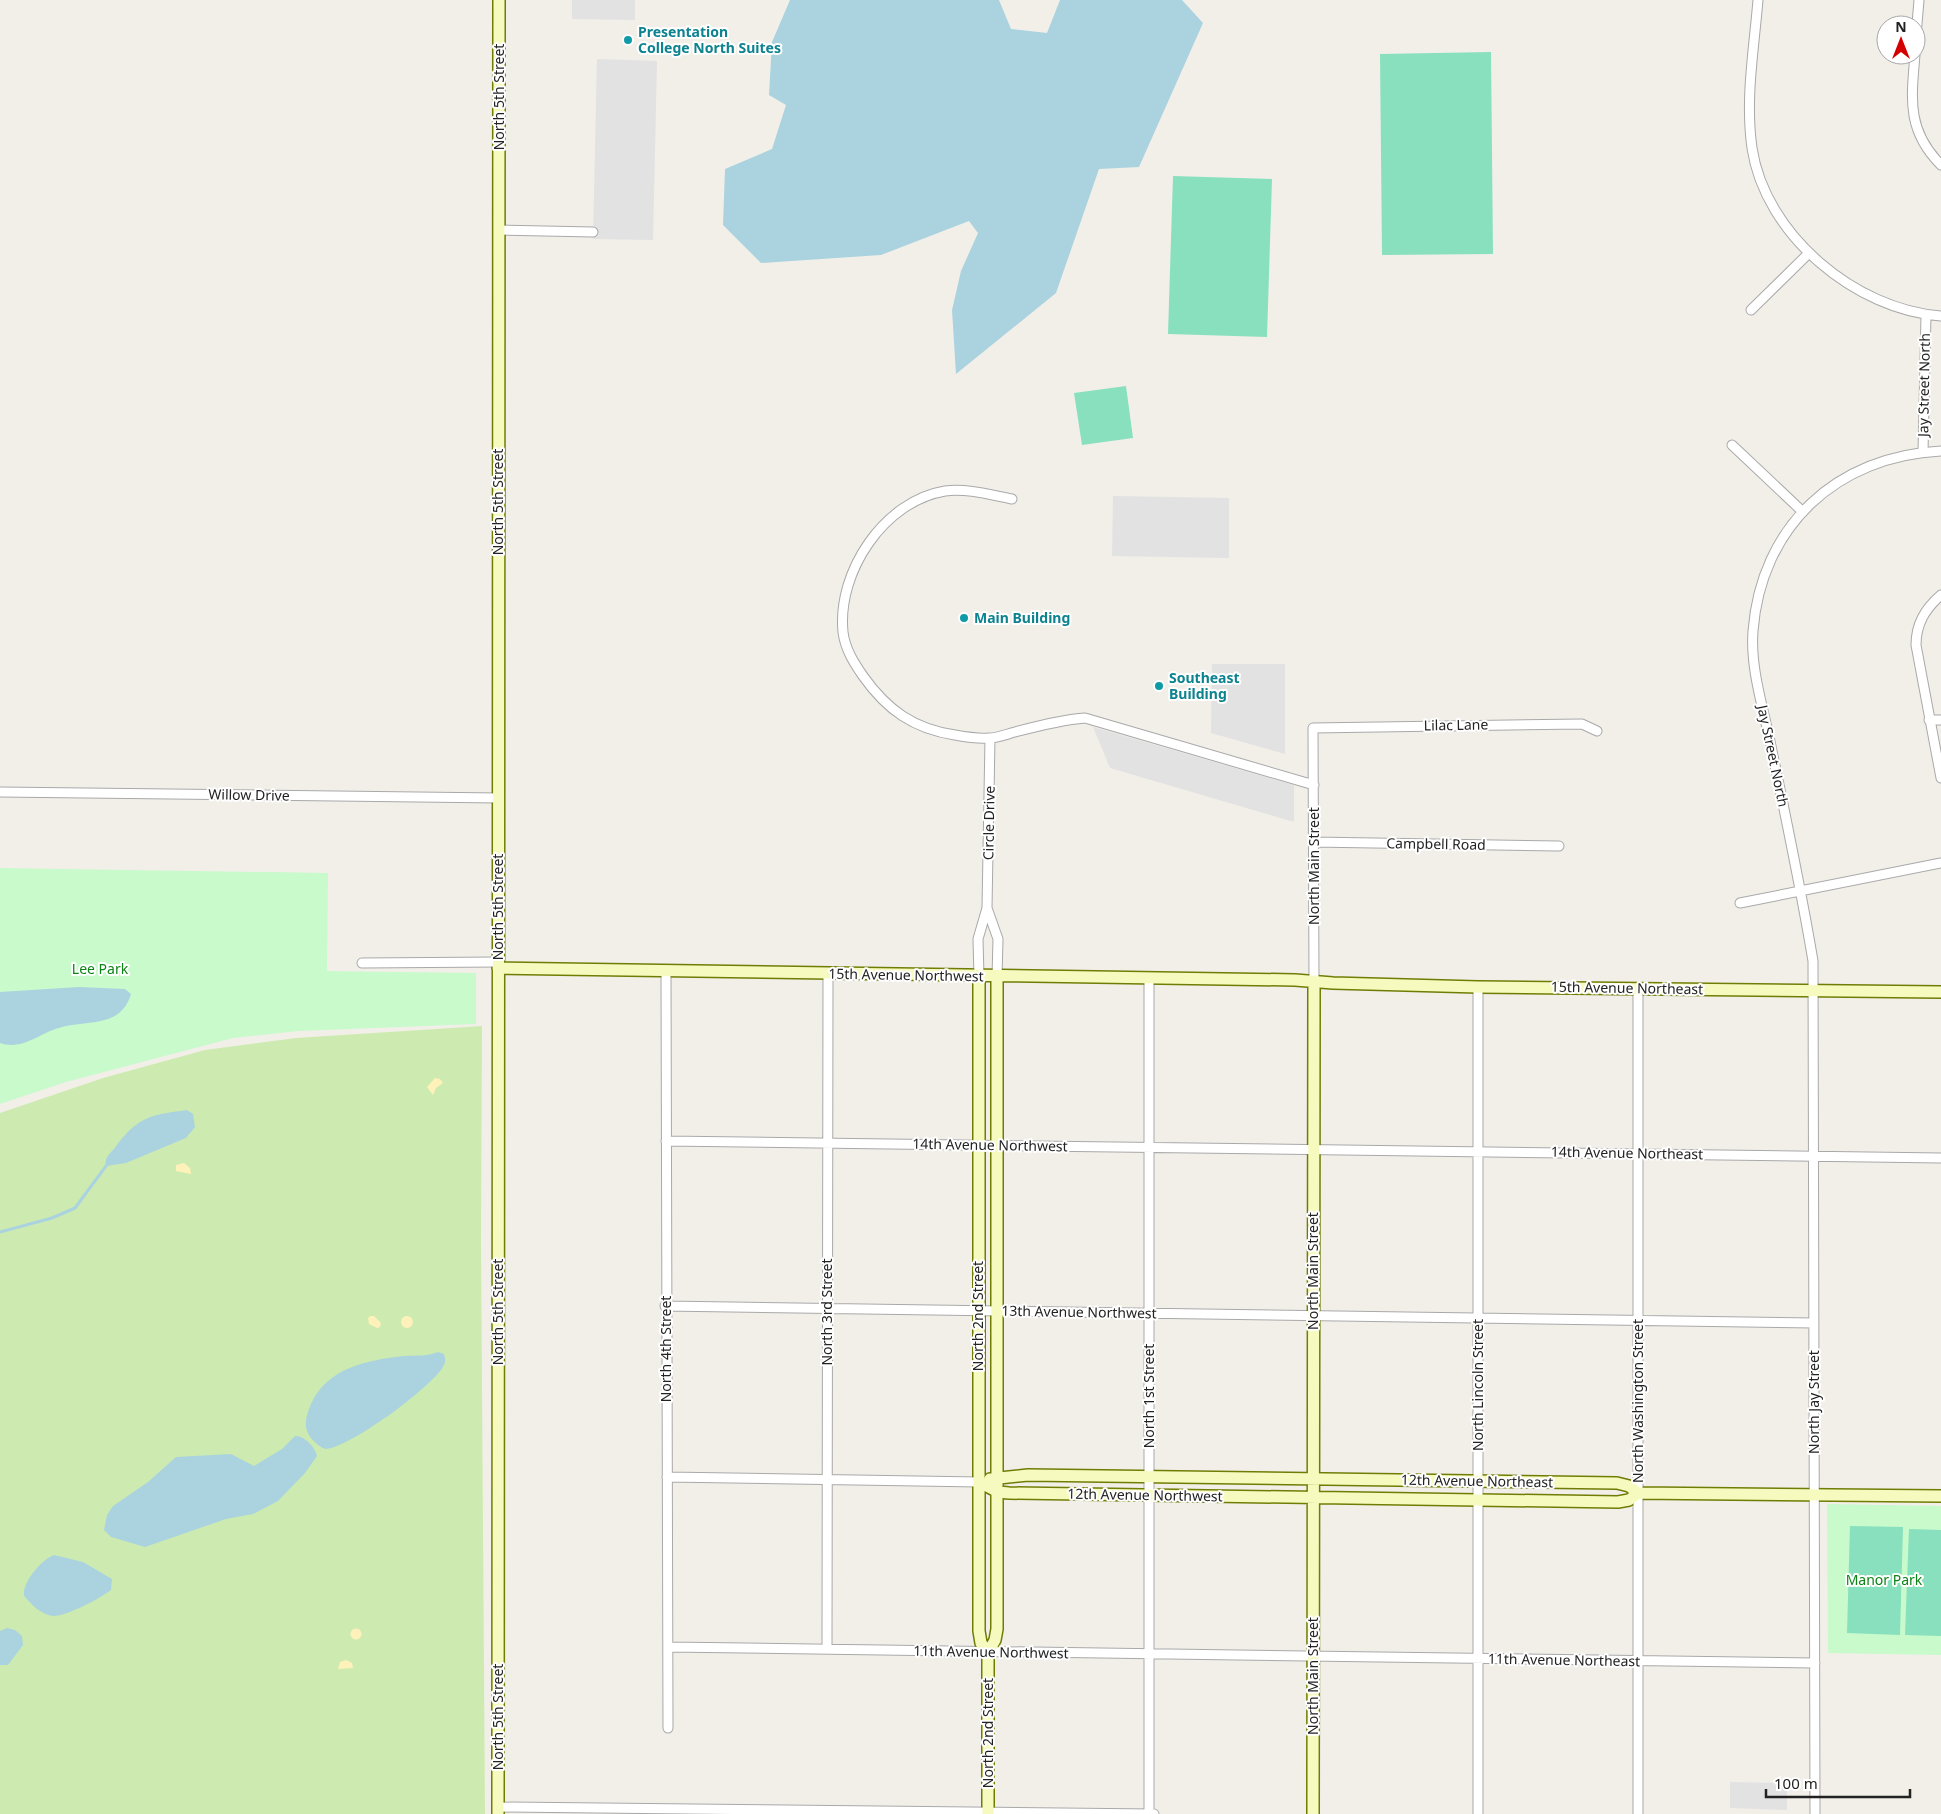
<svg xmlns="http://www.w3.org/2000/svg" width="1941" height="1814" font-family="'Noto Sans',sans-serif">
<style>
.grass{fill:#cdebb0}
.sand{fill:#fff1ba}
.park{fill:#c8facc}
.pitch{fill:#88e0be}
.parking{fill:#e2e2e2}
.water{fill:#aad3df}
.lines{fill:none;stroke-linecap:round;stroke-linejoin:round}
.stream{stroke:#aad3df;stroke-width:3}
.street-casing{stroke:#a9a9a9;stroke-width:11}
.secondary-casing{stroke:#707d05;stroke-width:14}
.street{stroke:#fff;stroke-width:9}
.secondary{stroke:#f7fabf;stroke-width:11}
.culture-dot{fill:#0f9aa8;stroke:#fff;stroke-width:2}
.labels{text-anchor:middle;stroke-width:4;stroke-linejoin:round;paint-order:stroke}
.culture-label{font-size:14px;font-weight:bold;fill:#0d838f;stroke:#fff;text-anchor:start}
.street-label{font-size:14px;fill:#222;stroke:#fff}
.park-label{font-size:14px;fill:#0c8416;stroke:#fff}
</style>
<rect width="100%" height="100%" fill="#f2efe9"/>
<path class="grass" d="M 482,1026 L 481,1241 L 485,1814 L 0,1814 L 0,1113 L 103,1078 L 205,1050 L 296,1038 Z"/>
<path class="sand" d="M 435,1078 L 440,1079 L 443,1083 L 436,1088 L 433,1095 L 427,1087 Z
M 184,1163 L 190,1168 L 191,1174 L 176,1171 L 176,1165 Z
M 371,1316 L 374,1316 L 381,1323 L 380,1327 L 377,1328 L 369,1324 L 368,1318 Z
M401 1322a6 6 0 1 1 12 0a6 6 0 1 1-12 0Z
M350.5 1634a5.5 5.5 0 1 1 11 0a5.5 5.5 0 1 1-11 0Z
M 346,1660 L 352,1663 L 353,1668 L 338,1669 L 340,1662 Z"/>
<path class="park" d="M 0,868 L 328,873 L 327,971 L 476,973 L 476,1024 L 299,1031 L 233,1038 L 66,1082 L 0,1104 Z
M 1827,1504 L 1941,1506 L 1941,1655 L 1828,1653 Z"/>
<path class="pitch" d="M 1491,52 L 1493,254 L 1382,255 L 1380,54 Z
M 1173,176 L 1272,179 L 1267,337 L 1168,334 Z
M 1126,386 L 1133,438 L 1082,445 L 1074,393 Z
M 1850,1526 L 1903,1527 L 1900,1635 L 1847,1633 Z
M 1909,1529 L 1941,1530 L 1941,1636 L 1905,1635 Z"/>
<path class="parking" d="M 572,0 L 635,0 L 635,20 L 572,19 Z
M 597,59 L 657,61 L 653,240 L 593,239 Z
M 1113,496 L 1229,498 L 1229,558 L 1112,556 Z
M 1212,664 L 1285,664 L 1285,754 L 1211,733 Z
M 1093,727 L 1294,785 L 1294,822 L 1110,768 Z
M 1730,1782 L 1787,1783 L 1787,1810 L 1730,1808 Z"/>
<path class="water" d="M 790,0 L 999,0 L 1011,29 L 1047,33 L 1060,0 L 1182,0 L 1203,23 L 1139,167 L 1099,169 L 1056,293 L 956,374 L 952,310 L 961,271 L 978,233 L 969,221 L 881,255 L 761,263 L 723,225 L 725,169 L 772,149 L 786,105 L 769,95 L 772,42 Z
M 79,987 L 125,989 L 131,994 C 121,1028 88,1020 62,1027 C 40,1032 24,1051 0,1043 L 0,992 Z
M 187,1110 L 193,1114 L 195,1127 L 186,1138 L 126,1163 L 106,1166 C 104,1159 109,1154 114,1149 C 137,1117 149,1115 187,1110 Z
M 438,1352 L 444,1354 C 445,1358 446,1361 444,1365 C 434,1386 348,1449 325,1449 C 317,1446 307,1436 306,1427 C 305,1420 308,1411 311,1404 C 327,1368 367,1360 404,1356 C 416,1355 426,1357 438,1352 Z
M 295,1436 C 305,1436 315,1447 317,1456 L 305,1473 L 278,1501 L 253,1514 L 226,1519 L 145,1547 L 111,1537 L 104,1530 L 107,1515 L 113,1506 L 148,1482 L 176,1457 L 231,1454 L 254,1466 L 282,1449 Z
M 54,1555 L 83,1562 L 112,1579 L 111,1590 C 101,1598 65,1617 53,1616 C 41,1615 31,1604 24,1596 C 22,1582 42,1559 54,1555 Z
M 7,1628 L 15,1630 L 22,1636 L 23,1645 L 8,1665 L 0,1665 L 0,1631 Z"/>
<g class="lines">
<path class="stream" d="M 0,1232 L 52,1218 L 75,1208 L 106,1166"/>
<defs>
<path id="street" d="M 1758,0 C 1754,49 1745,99 1752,148 C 1765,235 1856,310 1941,316
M 1916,36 L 1919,0
M 1915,55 C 1911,100 1907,131 1941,165
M 499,230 L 593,232
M 1751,310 L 1809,253
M 1732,445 L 1803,512
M 1923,452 L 1926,315
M 1012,499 C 991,495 967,488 945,491 C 884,501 837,572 843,632 C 845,649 854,663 863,676 C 887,710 914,729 955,735 C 966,737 979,739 989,738 C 998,738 1007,734 1015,732 C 1038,726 1061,720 1085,718 L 1314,785
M 1941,595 C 1925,609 1916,624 1916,645 L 1941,778
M 1929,720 L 1941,720
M 0,792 L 499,798
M 1313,842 L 1559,846
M 1740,903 L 1941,863
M 987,908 L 998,939 L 997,977
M 362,963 L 498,962
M 666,971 L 668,1728
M 979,977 L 978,939 L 987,908 L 990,738
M 1149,978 L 1149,1814
M 1314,981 L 1313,728 L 1582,724 L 1597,731
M 666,1141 L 1941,1158
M 665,1306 L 1814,1323
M 667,1477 L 979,1482
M 668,1647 L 1815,1663
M 827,1649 L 828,974
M 498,1807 L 1154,1814
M 1478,1814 L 1478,987
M 1638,1814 L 1638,988
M 1815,1814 L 1813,961 C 1801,889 1786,818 1771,746 C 1764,710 1750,669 1753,631 C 1761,526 1837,456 1941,451"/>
<path id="secondary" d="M 498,968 L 1295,980 L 1333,983 L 1478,987 L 1941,992
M 979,977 L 979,1631 L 981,1643 L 988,1653
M 990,1479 L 1028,1475 L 1617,1483 L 1629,1486 L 1638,1493
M 979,1482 L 998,1492 L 1009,1493 L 1618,1502 L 1629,1500 L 1638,1493 L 1941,1496
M 498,1814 L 499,0
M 988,1814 L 988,1653 L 995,1640 L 997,1629 L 997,977
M 1313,1814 L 1314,981"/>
</defs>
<use href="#street" class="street-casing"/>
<use href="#secondary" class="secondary-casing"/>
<use href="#street" class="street"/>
<use href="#secondary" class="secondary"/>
</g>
<g class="culture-dot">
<circle cx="628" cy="40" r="5"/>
<circle cx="964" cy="618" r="5"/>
<circle cx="1159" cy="686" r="5"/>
</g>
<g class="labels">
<g class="culture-label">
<text x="638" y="37">Presentation<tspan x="638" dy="16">College North Suites</tspan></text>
<text x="974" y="623">Main Building</text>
<text x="1169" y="683">Southeast<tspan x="1169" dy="16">Building</tspan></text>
</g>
<g class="street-label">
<text transform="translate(499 97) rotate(-90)" y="5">North 5th Street</text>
<text transform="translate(1924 385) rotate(-89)" y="5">Jay Street North</text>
<text transform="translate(498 502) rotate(-90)" y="5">North 5th Street</text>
<text transform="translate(1456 725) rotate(-1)" y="5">Lilac Lane</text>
<text transform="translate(1773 756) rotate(78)" y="5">Jay Street North</text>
<text transform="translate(249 795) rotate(1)" y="5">Willow Drive</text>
<text transform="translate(989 823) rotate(-89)" y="5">Circle Drive</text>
<text transform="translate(1436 844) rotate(1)" y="5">Campbell Road</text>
<text transform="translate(1314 866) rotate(-90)" y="5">North Main Street</text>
<text transform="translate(498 907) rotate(-90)" y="5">North 5th Street</text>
<text transform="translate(906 975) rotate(1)" y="5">15th Avenue Northwest</text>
<text transform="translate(1627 988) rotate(1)" y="5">15th Avenue Northeast</text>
<text transform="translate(990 1145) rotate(1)" y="5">14th Avenue Northwest</text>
<text transform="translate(1627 1153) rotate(1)" y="5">14th Avenue Northeast</text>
<text transform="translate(1313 1271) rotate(-90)" y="5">North Main Street</text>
<text transform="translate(498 1312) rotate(-90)" y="5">North 5th Street</text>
<text transform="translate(827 1312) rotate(-90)" y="5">North 3rd Street</text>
<text transform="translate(1079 1312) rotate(1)" y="5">13th Avenue Northwest</text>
<text transform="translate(978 1316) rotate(-90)" y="5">North 2nd Street</text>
<text transform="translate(666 1349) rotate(-90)" y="5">North 4th Street</text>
<text transform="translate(1478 1385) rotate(-90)" y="5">North Lincoln Street</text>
<text transform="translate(1149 1396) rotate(-90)" y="5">North 1st Street</text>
<text transform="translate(1638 1401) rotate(-90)" y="5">North Washington Street</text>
<text transform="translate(1814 1402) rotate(-90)" y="5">North Jay Street</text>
<text transform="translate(1477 1481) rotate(1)" y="5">12th Avenue Northeast</text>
<text transform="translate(1145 1495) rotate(1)" y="5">12th Avenue Northwest</text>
<text transform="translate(991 1652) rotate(1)" y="5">11th Avenue Northwest</text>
<text transform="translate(1564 1660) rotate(1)" y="5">11th Avenue Northeast</text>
<text transform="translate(1313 1676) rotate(-90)" y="5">North Main Street</text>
<text transform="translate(498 1717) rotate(-90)" y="5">North 5th Street</text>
<text transform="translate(988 1733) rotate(-90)" y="5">North 2nd Street</text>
</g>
<g class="park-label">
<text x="100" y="974">Lee Park</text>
<text x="1884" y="1585">Manor Park</text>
</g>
</g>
<g transform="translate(1901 40)"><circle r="24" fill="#ffffff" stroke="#a7a7a7"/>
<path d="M0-4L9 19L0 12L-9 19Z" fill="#d40000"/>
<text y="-8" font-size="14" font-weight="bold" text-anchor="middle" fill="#222222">N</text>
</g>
<path d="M1766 1789v8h144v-8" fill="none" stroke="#222222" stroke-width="2.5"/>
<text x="1774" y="1789" font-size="15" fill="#222222" stroke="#ffffff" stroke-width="4" paint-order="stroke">100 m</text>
</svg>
